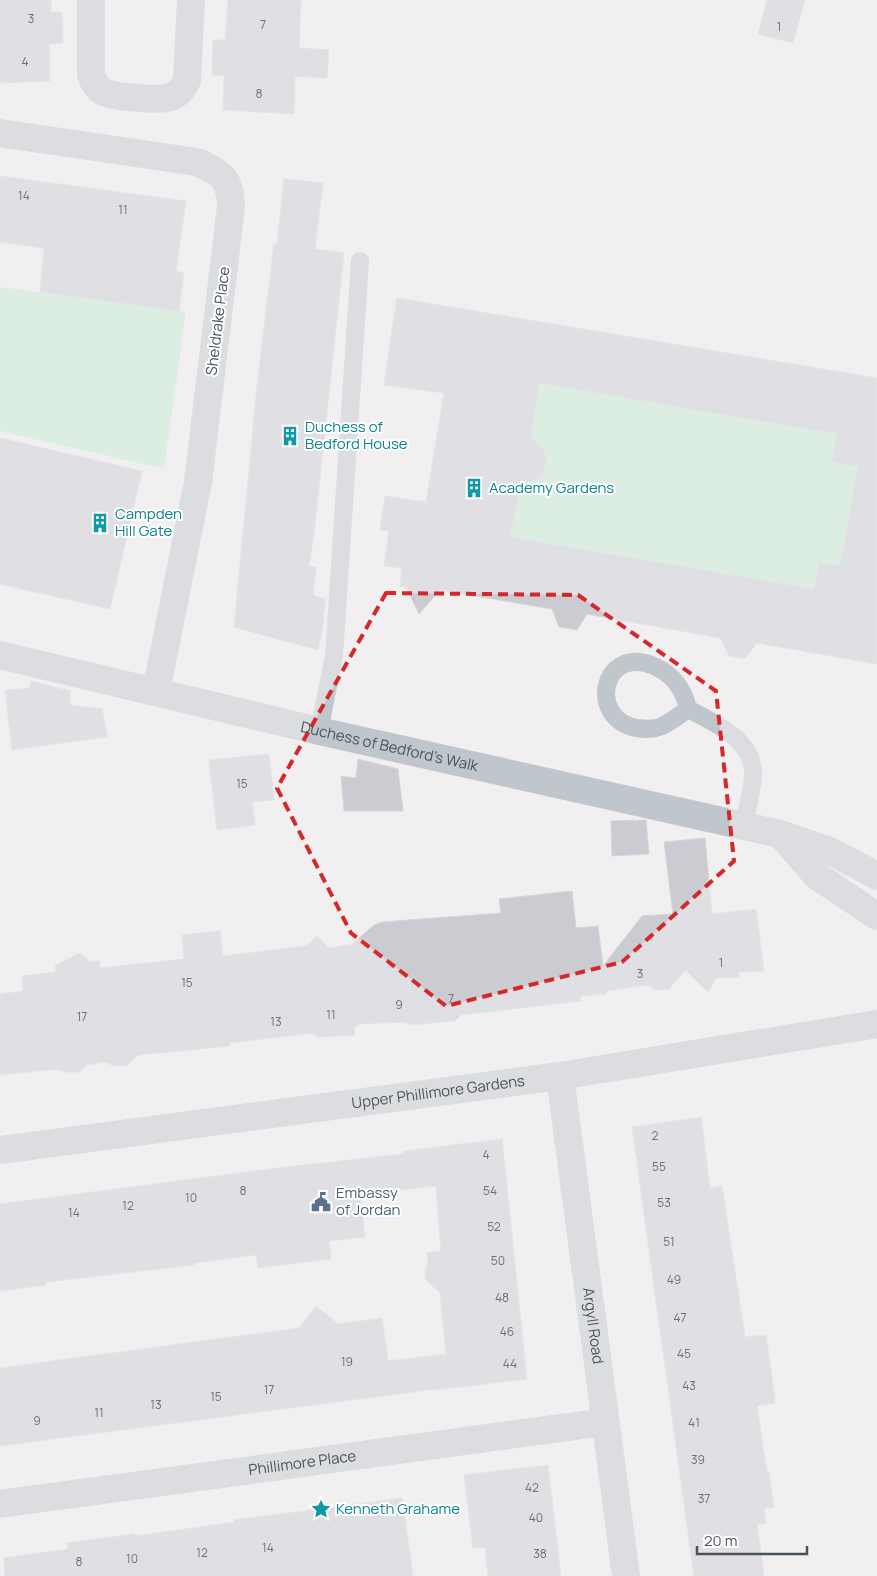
<svg xmlns="http://www.w3.org/2000/svg" width="877" height="1576" font-family="Manrope,sans-serif">
<style>
.green{fill:#c1ecd1}
.building{fill:#caccd2;stroke:#d4d6da;fill-rule:evenodd}
.lines{fill:none;stroke-linecap:round;stroke-linejoin:round}
.service{stroke:#bfc7cd;stroke-width:18}
.minor{stroke:#bfc7cd;stroke-width:28}
.marked{fill:none;stroke:#d62828;stroke-width:4;stroke-dasharray:10 6;stroke-linejoin:round}
.labels{text-anchor:middle;stroke-width:4;stroke-linejoin:round;paint-order:stroke}
.number-label{font-size:12px;fill:#697179}
.street-label{font-size:15px;fill:#49535b;stroke:#fff}
.culture-label{font-size:15px;fill:#0d838f;stroke:#fff;text-anchor:start}
.service-label{font-size:15px;fill:#4e5e75;stroke:#fff;text-anchor:start}
</style>
<rect width="100%" height="100%" fill="#f2eff0"/>
<path class="green" d="M 0,287 L 186,312 L 164,469 L 0,431 Z
M 539,383 L 837,434 L 832,462 L 858,467 L 840,566 L 814,589 L 510,537 L 522,481 L 531,480 L 540,477 C 551,458 547,451 530,439 Z"/>
<path class="building" d="M 0,0 L 51,0 L 51,12 L 62,12 L 63,43 L 49,44 L 50,81 L 0,83 Z
M 228,0 L 301,0 L 299,48 L 329,50 L 327,78 L 295,76 L 294,114 L 223,110 L 224,75 L 212,75 L 213,40 L 225,40 Z
M 767,0 L 805,0 L 793,43 L 758,34 Z
M 0,176 L 186,201 L 176,271 L 184,273 L 179,311 L 40,292 L 44,248 L 0,242 Z
M 284,179 L 323,183 L 315,249 L 344,253 L 314,533 L 309,566 L 316,567 L 313,595 L 325,599 L 323,626 L 318,650 L 234,627 L 257,386 L 274,244 L 277,245 Z
M 397,298 L 877,378 L 877,664 L 757,643 L 745,659 L 729,656 L 720,638 L 587,614 L 577,630 L 559,627 L 552,609 L 440,590 L 419,614 L 406,587 L 400,586 L 402,568 L 384,566 L 389,531 L 380,530 L 385,496 L 426,502 L 444,393 L 384,385 ZM 539,383 L 837,434 L 832,462 L 858,467 L 840,566 L 819,562 L 814,589 L 510,537 L 521,484 L 540,477 L 547,461 L 544,451 L 531,437 Z
M 0,438 L 142,471 L 110,609 L 0,584 Z
M 31,681 L 70,691 L 70,705 L 102,709 L 107,737 L 12,750 L 5,690 L 30,688 Z
M 269,754 L 274,800 L 252,802 L 255,825 L 217,830 L 209,760 Z
M 358,759 L 398,769 L 403,811 L 344,811 L 341,776 L 356,778 Z
M 646,820 L 649,854 L 612,856 L 611,821 Z
M 705,838 L 712,914 L 756,909 L 764,971 L 739,972 L 739,977 L 716,978 L 708,992 L 685,970 L 669,989 L 656,990 L 649,985 L 606,991 L 606,994 L 580,996 L 581,1001 L 461,1015 L 455,1021 L 410,1025 L 405,1022 L 358,1024 L 358,1026 L 354,1027 L 355,1035 L 318,1037 L 312,1033 L 230,1043 L 230,1046 L 138,1055 L 128,1065 L 114,1066 L 105,1062 L 86,1065 L 80,1072 L 65,1072 L 57,1069 L 0,1075 L 0,994 L 23,991 L 22,976 L 56,972 L 55,966 L 79,953 L 91,962 L 100,961 L 100,968 L 184,959 L 182,935 L 220,931 L 223,956 L 306,946 L 317,936 L 329,948 L 352,944 L 374,925 L 382,922 L 501,913 L 499,899 L 572,891 L 576,928 L 598,926 L 603,966 L 642,916 L 673,914 L 664,842 Z
M 701,1117 L 710,1188 L 722,1186 L 745,1337 L 766,1335 L 774,1392 L 775,1403 L 757,1406 L 767,1472 L 769,1472 L 774,1507 L 764,1508 L 766,1523 L 757,1525 L 764,1576 L 694,1576 L 632,1127 Z
M 502,1139 L 527,1379 L 436,1390 L 436,1389 L 0,1446 L 0,1368 L 299,1328 L 316,1306 L 338,1324 L 382,1318 L 388,1361 L 446,1354 L 440,1293 L 426,1280 L 425,1269 L 428,1264 L 427,1253 L 441,1251 L 436,1186 L 360,1194 L 365,1237 L 329,1241 L 331,1259 L 258,1268 L 256,1255 L 194,1263 L 194,1265 L 46,1282 L 46,1285 L 0,1291 L 0,1204 L 277,1168 L 404,1154 L 404,1151 Z
M 548,1465 L 561,1576 L 488,1576 L 485,1547 L 473,1548 L 464,1475 Z
M 402,1498 L 413,1576 L 5,1576 L 4,1558 L 68,1549 L 67,1543 L 134,1534 L 135,1536 L 234,1522 L 234,1520 Z"/>
<g class="lines">
<path class="service" d="M 688,709 C 679,715 669,724 659,727 C 652,730 644,729 636,728 C 587,718 602,644 654,666 C 673,674 684,690 688,709 C 715,723 755,740 753,776 C 752,792 747,809 744,825
M 319,731 L 334,656 L 360,261"/>
<g class="minor">
<path d="M 91,0 L 91,74 C 93,82 96,88 104,92 C 114,97 160,101 171,97 C 179,94 184,87 187,80 L 191,0"/>
<path d="M 0,133 L 197,162 C 223,174 230,178 231,207 L 198,482 L 156,692"/>
<path id="s1" d="M 0,655 L 319,731 L 780,834 L 830,851 L 877,876"/>
<path d="M 781,835 L 817,876 L 877,916"/>
<path id="s2" d="M 560,1076 L 626,1576"/>
<path id="s3" d="M 0,1150 L 560,1076 L 877,1024"/>
<path id="s4" d="M 0,1504 L 605,1422"/>
</g>
</g>
<path d="M0 0H877V1576H0ZM 386,593 L 578,595 L 716,691 L 734,861 L 622,962 L 446,1006 L 351,933 L 277,788 Z" fill="#f2eff0" fill-opacity=".55" fill-rule="evenodd"/>
<path class="marked" d="M 386,593 L 578,595 L 716,691 L 734,861 L 622,962 L 446,1006 L 351,933 L 277,788 Z"/>
<defs>
<symbol id="building-bare" viewBox="-9 -9 18 18"><path d="M-4-6H4V6H1V3H-1V6H-4ZM-2.5-4.3h1.7v1.8h-1.7ZM.8-4.3h1.7v1.8H.8ZM-2.5-1h1.7V.8h-1.7ZM.8-1h1.7V.8H.8Z" fill="#0f9aa8" stroke="#fff" stroke-width="2.5" paint-order="stroke"/></symbol>
<symbol id="civic-bare" viewBox="-9 -9 18 18"><path d="M-.6-6.5H3V-4.5H.6V-3L4-1V1h2V6H-6V1h2V-1L-.6-3ZM-1.2 2.5V6h2.4V2.5Z" fill="#5c6f8a" stroke="#fff" stroke-width="2.5" paint-order="stroke"/></symbol>
<symbol id="sight-bare" viewBox="-9 -9 18 18"><path d="M0-6L1.8-2.2L6-1.7L2.9 1.2L3.7 5.4L0 3.3L-3.7 5.4L-2.9 1.2L-6-1.7L-1.8-2.2Z" fill="#0f9aa8" stroke="#fff" stroke-width="2.5" paint-order="stroke"/></symbol>
</defs>
<g fill-rule="evenodd">
<use href="#building-bare" x="276" y="422" width="28" height="28"/>
<use href="#building-bare" x="460" y="474" width="28" height="28"/>
<use href="#building-bare" x="86" y="509" width="28" height="28"/>
<use href="#civic-bare" x="307" y="1188" width="28" height="28"/>
<use href="#sight-bare" x="307" y="1495" width="28" height="28"/>
</g>
<g class="labels">
<g class="number-label">
<text x="31" y="23">3</text>
<text x="263" y="29">7</text>
<text x="779" y="31">1</text>
<text x="25" y="66">4</text>
<text x="259" y="98">8</text>
<text x="24" y="200">14</text>
<text x="123" y="214">11</text>
<text x="242" y="788">15</text>
<text x="721" y="967">1</text>
<text x="640" y="978">3</text>
<text x="187" y="987">15</text>
<text x="451" y="1003">7</text>
<text x="399" y="1009">9</text>
<text x="331" y="1019">11</text>
<text x="82" y="1021">17</text>
<text x="276" y="1026">13</text>
<text x="655" y="1140">2</text>
<text x="486" y="1159">4</text>
<text x="659" y="1171">55</text>
<text x="243" y="1195">8</text>
<text x="490" y="1195">54</text>
<text x="191" y="1202">10</text>
<text x="664" y="1207">53</text>
<text x="128" y="1210">12</text>
<text x="74" y="1217">14</text>
<text x="494" y="1231">52</text>
<text x="669" y="1246">51</text>
<text x="498" y="1265">50</text>
<text x="674" y="1284">49</text>
<text x="502" y="1302">48</text>
<text x="680" y="1322">47</text>
<text x="507" y="1336">46</text>
<text x="684" y="1358">45</text>
<text x="347" y="1366">19</text>
<text x="510" y="1368">44</text>
<text x="689" y="1390">43</text>
<text x="269" y="1394">17</text>
<text x="216" y="1401">15</text>
<text x="156" y="1409">13</text>
<text x="99" y="1417">11</text>
<text x="37" y="1425">9</text>
<text x="694" y="1427">41</text>
<text x="698" y="1464">39</text>
<text x="532" y="1492">42</text>
<text x="704" y="1503">37</text>
<text x="536" y="1522">40</text>
<text x="268" y="1552">14</text>
<text x="202" y="1557">12</text>
<text x="540" y="1558">38</text>
<text x="132" y="1563">10</text>
<text x="79" y="1566">8</text>
</g>
<g class="street-label">
<text transform="translate(218 321) rotate(-83)" y="5">Sheldrake Place</text>
<text dy="5" stroke="none"><textPath href="#s1" startOffset="400">Duchess of Bedford's Walk</textPath></text>
<text dy="5" stroke="none"><textPath href="#s3" startOffset="442">Upper Phillimore Gardens</textPath></text>
<text dy="5" stroke="none"><textPath href="#s2" startOffset="252">Argyll Road</textPath></text>
<text dy="5" stroke="none"><textPath href="#s4" startOffset="305">Phillimore Place</textPath></text>
</g>
<g class="culture-label">
<text x="305" y="432">Duchess of<tspan x="305" dy="17">Bedford House</tspan></text>
<text x="489" y="493">Academy Gardens</text>
<text x="115" y="519">Campden<tspan x="115" dy="17">Hill Gate</tspan></text>
<text x="336" y="1514">Kenneth Grahame</text>
</g>
<g class="service-label">
<text x="336" y="1198">Embassy<tspan x="336" dy="17">of Jordan</tspan></text>
</g>
</g>
<path d="M697 1546v8h110v-8" fill="none" stroke="#49535b" stroke-width="2.5"/>
<text x="704" y="1546" font-size="15" fill="#49535b" stroke="#ffffff" stroke-width="4" paint-order="stroke">20 m</text>
</svg>
